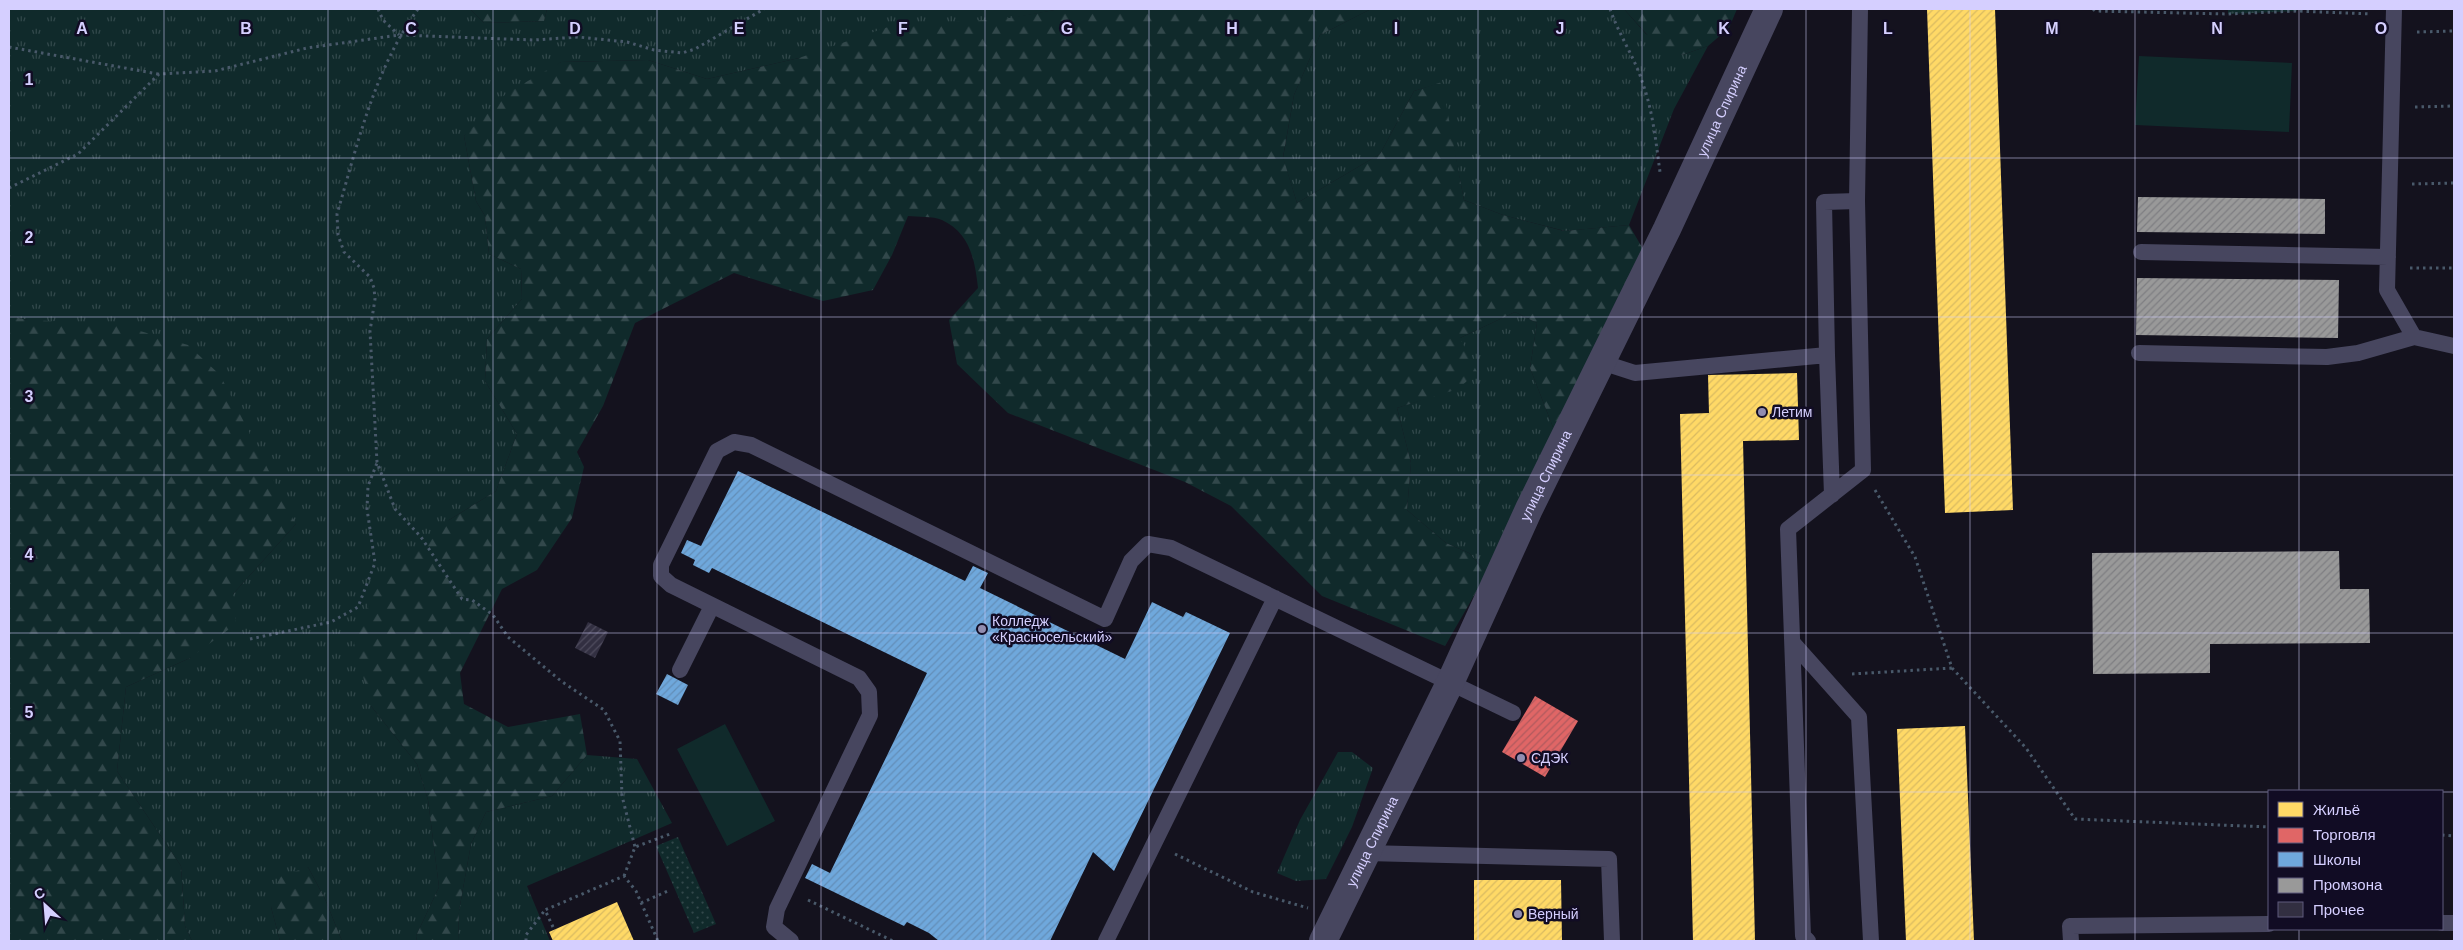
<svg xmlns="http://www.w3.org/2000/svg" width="2463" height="950" font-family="Helvetica,sans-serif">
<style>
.grass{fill:url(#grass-tufts)}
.forest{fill:url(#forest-firs)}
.park{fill:url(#park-dots)}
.pitch{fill:#102a2b}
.homes{fill:url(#homes-hatch)}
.shops{fill:url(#shops-hatch)}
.schools{fill:url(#schools-hatch)}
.industry{fill:url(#industry-hatch)}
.building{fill:url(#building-hatch)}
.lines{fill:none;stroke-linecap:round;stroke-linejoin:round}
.path{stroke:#49596a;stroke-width:3;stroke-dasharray:2.5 4;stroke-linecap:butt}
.service{stroke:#47465f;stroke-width:16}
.minor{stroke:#47465f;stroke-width:28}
.grid{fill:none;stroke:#d5cfff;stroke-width:1;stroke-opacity:0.55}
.poi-dot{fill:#918db0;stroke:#110c24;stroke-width:2}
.labels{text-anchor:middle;stroke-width:5;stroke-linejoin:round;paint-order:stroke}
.street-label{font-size:14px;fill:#d5cfff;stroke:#110c24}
.poi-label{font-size:14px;fill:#d5cfff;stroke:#110c24;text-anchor:start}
.grid-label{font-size:16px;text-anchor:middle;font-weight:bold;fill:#d5cfff;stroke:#110c24;stroke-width:5;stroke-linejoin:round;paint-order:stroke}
</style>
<defs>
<pattern id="grass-tufts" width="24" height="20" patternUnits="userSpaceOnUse" patternTransform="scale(1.25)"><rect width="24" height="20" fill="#102a2b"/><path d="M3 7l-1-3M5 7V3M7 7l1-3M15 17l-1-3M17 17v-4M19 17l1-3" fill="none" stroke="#32484b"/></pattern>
<pattern id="forest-firs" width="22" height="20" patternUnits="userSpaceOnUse" patternTransform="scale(1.25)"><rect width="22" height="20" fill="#102a2b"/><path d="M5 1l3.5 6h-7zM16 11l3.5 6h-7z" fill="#32484b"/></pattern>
<pattern id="park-dots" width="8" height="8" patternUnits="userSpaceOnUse" patternTransform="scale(1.25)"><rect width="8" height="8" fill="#102a2b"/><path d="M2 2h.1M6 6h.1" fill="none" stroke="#32484b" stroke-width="1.8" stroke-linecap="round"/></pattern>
<pattern id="homes-hatch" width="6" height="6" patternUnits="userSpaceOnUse" patternTransform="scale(1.25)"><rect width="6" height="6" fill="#ffd966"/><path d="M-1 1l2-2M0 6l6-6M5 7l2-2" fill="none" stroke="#d9ba61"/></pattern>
<pattern id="shops-hatch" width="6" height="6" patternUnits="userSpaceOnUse" patternTransform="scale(1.25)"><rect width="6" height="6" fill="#e06666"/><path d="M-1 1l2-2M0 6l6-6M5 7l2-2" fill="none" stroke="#b05a5e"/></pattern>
<pattern id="schools-hatch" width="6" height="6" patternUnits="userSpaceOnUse" patternTransform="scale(1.25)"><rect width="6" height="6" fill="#6fa8dc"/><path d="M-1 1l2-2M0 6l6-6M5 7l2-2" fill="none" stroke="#638eb8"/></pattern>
<pattern id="industry-hatch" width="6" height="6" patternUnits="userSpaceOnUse" patternTransform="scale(1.25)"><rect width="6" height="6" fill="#999"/><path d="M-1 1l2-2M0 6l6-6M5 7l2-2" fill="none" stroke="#7e7e82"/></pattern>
<pattern id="building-hatch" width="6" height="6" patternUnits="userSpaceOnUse" patternTransform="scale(1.25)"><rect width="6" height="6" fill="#322f41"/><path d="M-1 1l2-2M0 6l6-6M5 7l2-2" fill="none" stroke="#4f4c5e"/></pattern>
</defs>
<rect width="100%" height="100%" fill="#14121e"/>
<path class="grass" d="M 9,9 L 470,9 L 484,23 L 544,21 L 547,9 L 1060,9 L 799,58 L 707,79 L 648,60 L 561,62 L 464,136 L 476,201 L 485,216 L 489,254 L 521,269 L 522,299 L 487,339 L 485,381 L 517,434 L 496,491 L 449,520 L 371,706 L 417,764 L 428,800 L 439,887 L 416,936 L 417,941 L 342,941 L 325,899 L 308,867 L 271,907 L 280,941 L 192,941 L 185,926 L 181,866 L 117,771 L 126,687 L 190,658 L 233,594 L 296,524 L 28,320 L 9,316 Z
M 1371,9 L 1624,9 L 1646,34 L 1682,55 L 1708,46 L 1674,109 L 1629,225 L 1565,231 L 1503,215 L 1464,200 L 1441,83 L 1414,91 L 1380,154 L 1297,203 L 1283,158 L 1294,95 L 1320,35 Z
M 1515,312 L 1537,323 L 1530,368 L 1556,435 L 1487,573 L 1469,553 L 1446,543 L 1407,510 L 1411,463 L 1397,408 L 1424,399 L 1460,338 Z
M 1338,752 L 1352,752 L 1373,768 L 1352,827 L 1326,879 L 1296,881 L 1277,873 L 1300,820 Z
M 587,755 L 637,759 L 672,823 L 527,886 L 550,941 L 458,941 L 459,911 L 471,844 L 486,812 L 552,796 Z"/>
<path class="forest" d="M 470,9 L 547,9 L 544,21 L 484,23 Z
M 1060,9 L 1371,9 L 1320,35 L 1294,95 L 1283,157 L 1297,203 L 1380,154 L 1414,91 L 1442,82 L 1464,200 L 1503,215 L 1564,231 L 1629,225 L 1643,249 L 1606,322 L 1556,435 L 1530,368 L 1537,323 L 1515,312 L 1460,338 L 1477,372 L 1458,389 L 1397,408 L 1411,463 L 1407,510 L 1446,543 L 1469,553 L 1487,573 L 1445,646 L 1322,596 L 1231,506 L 1185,482 L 1008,413 L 957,364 L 949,320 L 978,288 C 975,260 970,233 942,220 C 933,216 918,217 908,216 L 892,255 L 873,290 L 823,301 L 734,273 L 635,323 L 603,406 L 577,452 L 584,467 L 572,518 L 537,570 L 502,589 L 460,673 L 464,704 L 508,727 L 580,714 L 587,755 L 552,796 L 486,812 L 471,844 L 459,911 L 458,941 L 417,941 L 416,936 L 439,887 L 428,800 L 417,764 L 371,706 L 354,643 L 378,581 L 449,520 L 496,491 L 517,434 L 485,381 L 487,339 L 522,299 L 521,269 L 489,254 L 485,216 L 476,201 L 464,136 L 507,93 L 561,62 L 648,60 L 707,79 L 799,58 L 888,27 L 1009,18 Z
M 1624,9 L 1737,9 L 1729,28 L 1708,46 L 1682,55 L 1660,49 Z
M 9,316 L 28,320 L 116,324 L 188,345 L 220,375 L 296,524 L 233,594 L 236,624 L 190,658 L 126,687 L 117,771 L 181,866 L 185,926 L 192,941 L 9,941 Z
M 308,867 L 325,899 L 342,941 L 280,941 L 271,907 L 279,877 Z"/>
<path class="park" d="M 2228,9 L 2297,9 L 2297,11 L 2228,14 Z
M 678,837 L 716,924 L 694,933 L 656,846 Z"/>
<path class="pitch" d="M 2139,56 L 2292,63 L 2289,132 L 2135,125 Z
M 725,724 L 775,821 L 727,846 L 677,749 Z"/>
<path class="homes" d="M 1927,9 L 1995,9 L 2013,510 L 1945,513 Z
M 1797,373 L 1799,440 L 1743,441 L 1755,941 L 1693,941 L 1680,414 L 1709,413 L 1708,375 Z
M 1965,726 L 1974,941 L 1906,941 L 1897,729 Z
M 1474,880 L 1561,880 L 1562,941 L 1474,941 Z
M 617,902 L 634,941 L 553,941 L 549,932 Z"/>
<path class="shops" d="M 1535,696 L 1578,721 L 1545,777 L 1502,752 Z"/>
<path class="schools" d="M 738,471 L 965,581 L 973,566 L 988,573 L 980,588 L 1125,659 L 1152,602 L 1183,617 L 1186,612 L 1230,633 L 1114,871 L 1093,852 L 1050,941 L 939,941 L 929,933 L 907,922 L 904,926 L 805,878 L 812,864 L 830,873 L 927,673 L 712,568 L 709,573 L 693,565 L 695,560 L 681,553 L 687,540 L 701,546 Z
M 667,674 L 688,685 L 678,705 L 656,694 Z"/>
<path class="industry" d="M 2138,197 L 2325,199 L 2325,234 L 2137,232 Z
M 2137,278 L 2339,280 L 2338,338 L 2136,335 Z
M 2339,551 L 2340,589 L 2369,589 L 2370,643 L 2210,644 L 2210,673 L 2093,674 L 2092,553 Z"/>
<path class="building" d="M 588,622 L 608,632 L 595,658 L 575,648 Z"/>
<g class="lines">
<path class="path" d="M 378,9 L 383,20 L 399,35
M 418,9 C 374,70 358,143 337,214 L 338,235 L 344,252 L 370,277 L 374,288 L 375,299 L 370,331 L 377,462 L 395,509 L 421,537 L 462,599 L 472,600 L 493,615 L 508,637 L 561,681 L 604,710 L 620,741 L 622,796 L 635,847
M 1610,9 C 1619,35 1635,58 1643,84 C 1653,112 1656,143 1660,172
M 2093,9 L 2095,11 L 2228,14 L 2297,11 L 2371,14
M 2417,32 L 2454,31
M 9,47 L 158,74
M 2415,107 L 2454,106
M 2412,184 L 2454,183
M 9,188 L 78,154 L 159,74 L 215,71 L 307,48 L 399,35 L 534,40 L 578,37 L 627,42 L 654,50 L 682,53 L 695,49 L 764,9
M 2410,268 L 2454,268
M 1875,490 L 1915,557 L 1952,668 L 2026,748 L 2075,819 L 2269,827
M 250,639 L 331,622 L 358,607 L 375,563 L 367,509 L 368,486 L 377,463
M 1852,674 L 1952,668
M 2442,835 L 2454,836
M 1175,854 L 1253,892 L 1308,908
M 624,876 L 635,847 L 670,834
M 808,900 L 893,941
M 641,903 L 670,890
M 553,927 L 545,910 L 624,876 L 636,891 L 658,941
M 526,941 L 526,935 L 545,910"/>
<path class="service" d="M 2394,9 L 2387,290 L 2414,337 L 2454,346
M 2141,252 L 2388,257
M 2139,353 L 2327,357 L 2358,353 L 2414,337
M 1827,355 L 1824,202 L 1857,201
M 1601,362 L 1635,373 L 1827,355 L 1832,495
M 1793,643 L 1859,717 L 1871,941
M 680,670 L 712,606
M 1366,853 L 1609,859 L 1612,941
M 2442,923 L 2454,923
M 791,941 L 774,927 L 777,909 L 870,715 L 869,692 L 859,678 L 671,585 L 661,576 L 661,565 L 717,451 L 734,442 L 751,445 L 1105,619 L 1131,561 L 1148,544 L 1171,548 L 1513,713
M 1106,941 L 1275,598
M 1808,941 L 1803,936 L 1788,529 L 1863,470 L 1857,201 L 1860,9
M 2071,941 L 2070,926 L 2269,924"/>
<path class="minor" id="s1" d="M 1323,941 L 1450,683 L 1529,509 L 1667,229 L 1769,9"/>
</g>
<path class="grid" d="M 164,9 L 164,941M 328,9 L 328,941M 493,9 L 493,941M 657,9 L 657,941M 821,9 L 821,941M 985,9 L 985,941M 1149,9 L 1149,941M 1314,9 L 1314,941M 1478,9 L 1478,941M 1642,9 L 1642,941M 1806,9 L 1806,941M 1970,9 L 1970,941M 2135,9 L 2135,941M 2299,9 L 2299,791M 9,158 L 2454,158M 9,317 L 2454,317M 9,475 L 2454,475M 9,633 L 2454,633M 9,792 L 2269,792M 2442,792 L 2454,792M 2299,929 L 2299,941"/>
<g class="poi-dot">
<circle cx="1762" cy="412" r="5"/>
<circle cx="982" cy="629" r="5"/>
<circle cx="1521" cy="758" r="5"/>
<circle cx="1518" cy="914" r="5"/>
</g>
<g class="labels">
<g class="street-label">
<text dy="5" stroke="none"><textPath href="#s1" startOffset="921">улица Спирина</textPath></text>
<text dy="5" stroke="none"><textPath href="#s1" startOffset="516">улица Спирина</textPath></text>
<text dy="5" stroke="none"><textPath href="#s1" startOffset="111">улица Спирина</textPath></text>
</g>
<g class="poi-label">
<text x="1772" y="417">Летим</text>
<text x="992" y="626">Колледж<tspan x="992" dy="16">«Красносельский»</tspan></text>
<text x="1531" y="763">СДЭК</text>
<text x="1528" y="919">Верный</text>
</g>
</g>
<g class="grid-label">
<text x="82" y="34">A</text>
<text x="246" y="34">B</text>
<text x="411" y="34">C</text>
<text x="575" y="34">D</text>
<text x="739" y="34">E</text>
<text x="903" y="34">F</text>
<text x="1067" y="34">G</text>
<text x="1232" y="34">H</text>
<text x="1396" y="34">I</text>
<text x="1560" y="34">J</text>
<text x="1724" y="34">K</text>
<text x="1888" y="34">L</text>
<text x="2052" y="34">M</text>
<text x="2217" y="34">N</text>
<text x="2381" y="34">O</text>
<text x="29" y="85">1</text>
<text x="29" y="243">2</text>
<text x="29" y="402">3</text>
<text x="29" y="560">4</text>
<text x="29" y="718">5</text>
</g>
<rect width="2463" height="950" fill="none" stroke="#d5cfff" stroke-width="20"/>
<rect x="2268" y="790" width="175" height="140" fill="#110c24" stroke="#5f5a7c"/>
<rect x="2278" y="802" width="25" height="15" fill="#ffd966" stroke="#5f5a7c"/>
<text x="2313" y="815" font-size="15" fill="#d5cfff">Жильё</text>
<rect x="2278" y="828" width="25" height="15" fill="#e06666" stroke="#5f5a7c"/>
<text x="2313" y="840" font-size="15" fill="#d5cfff">Торговля</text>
<rect x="2278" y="852" width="25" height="15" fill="#6fa8dc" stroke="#5f5a7c"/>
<text x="2313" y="865" font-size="15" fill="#d5cfff">Школы</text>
<rect x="2278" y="878" width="25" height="15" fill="#999999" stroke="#5f5a7c"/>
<text x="2313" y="890" font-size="15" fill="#d5cfff">Промзона</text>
<rect x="2278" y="902" width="25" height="15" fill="#322f41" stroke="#5f5a7c"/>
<text x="2313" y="915" font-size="15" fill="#d5cfff">Прочее</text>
<g transform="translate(45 905) rotate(334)" stroke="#110c24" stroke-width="4" paint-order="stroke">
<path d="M0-4L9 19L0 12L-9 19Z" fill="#d5cfff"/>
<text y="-8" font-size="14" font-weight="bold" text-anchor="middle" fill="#d5cfff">С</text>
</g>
</svg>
